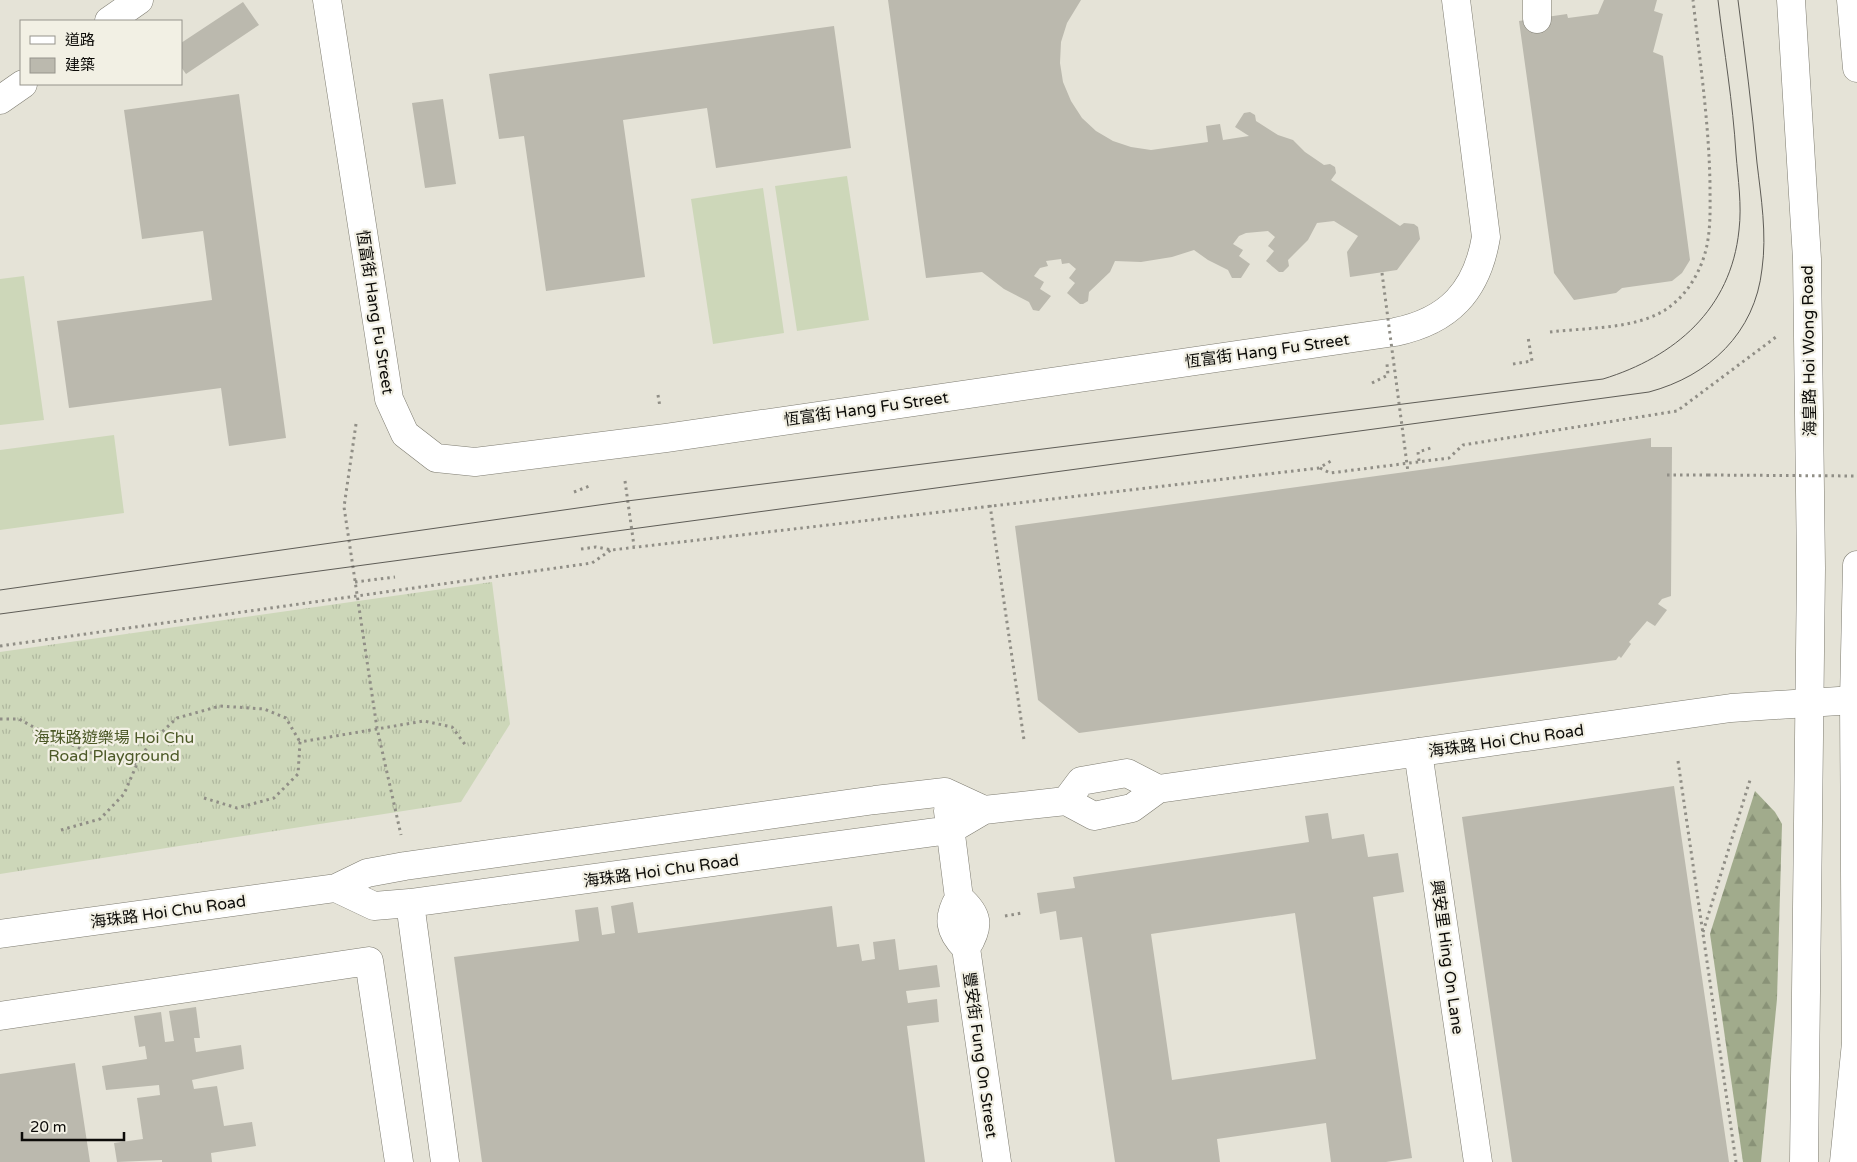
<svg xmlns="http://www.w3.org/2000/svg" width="1857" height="1162" font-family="'Varela Round','Noto Sans TC',sans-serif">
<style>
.grass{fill:url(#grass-tufts)}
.forest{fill:url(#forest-firs)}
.pitch{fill:#cdd7b9}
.building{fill:#bbb9ae;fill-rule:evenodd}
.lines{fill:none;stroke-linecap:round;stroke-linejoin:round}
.minor-casing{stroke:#7e7c71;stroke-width:29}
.major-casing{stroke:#7e7c71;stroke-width:29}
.path{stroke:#908e86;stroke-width:3;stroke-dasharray:2.5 4;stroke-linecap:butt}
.minor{stroke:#fff;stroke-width:28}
.major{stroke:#fff;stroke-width:28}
.tram{stroke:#5e5c56;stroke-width:1}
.path-bridge{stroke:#908e86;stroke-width:3;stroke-dasharray:2.5 4;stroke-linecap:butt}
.labels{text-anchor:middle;stroke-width:4.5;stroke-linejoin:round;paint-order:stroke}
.street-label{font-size:16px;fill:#0c0b08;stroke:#f2f0e4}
.park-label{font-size:16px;fill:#4c5927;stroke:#f2f0e4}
</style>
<defs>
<pattern id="grass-tufts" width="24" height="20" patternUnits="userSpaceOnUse" patternTransform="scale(1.25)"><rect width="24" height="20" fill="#cdd7b9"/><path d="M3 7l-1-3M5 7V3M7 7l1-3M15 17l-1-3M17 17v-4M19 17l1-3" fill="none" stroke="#afb79e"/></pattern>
<pattern id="forest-firs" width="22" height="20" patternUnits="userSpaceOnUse" patternTransform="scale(1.25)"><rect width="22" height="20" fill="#a1ab8c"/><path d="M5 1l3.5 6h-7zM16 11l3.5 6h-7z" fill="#899277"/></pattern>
</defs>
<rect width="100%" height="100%" fill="#e5e3d7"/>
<path class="grass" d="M 492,582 L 510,724 L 461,802 L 0,874 L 0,652 Z"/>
<path class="forest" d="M 1755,791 L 1775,812 L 1782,824 L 1777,999 L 1761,1162 L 1743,1162 L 1710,934 Z"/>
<path class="pitch" d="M 847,176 L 869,320 L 797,331 L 775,186 Z
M 763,188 L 784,333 L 713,344 L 691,199 Z
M 24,276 L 44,420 L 0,425 L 0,279 Z
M 114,435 L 124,513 L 0,530 L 0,450 Z"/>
<path class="building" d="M 888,0 L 1081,0 L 1067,23 L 1061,42 L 1060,63 L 1063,82 L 1071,101 L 1082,118 L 1096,131 L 1113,141 L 1131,147 L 1151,150 L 1208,142 L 1206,126 L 1220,124 L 1223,140 L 1249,136 L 1235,127 L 1244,113 L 1250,112 L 1255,115 L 1256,121 L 1278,135 L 1293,140 L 1305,152 L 1324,165 L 1330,164 L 1335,167 L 1336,173 L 1331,180 L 1400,226 L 1404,223 L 1414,224 L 1418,227 L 1420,239 L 1397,270 L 1350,277 L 1347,252 L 1358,236 L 1334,221 L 1317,223 L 1308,240 L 1288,260 L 1289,266 L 1283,272 L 1279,272 L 1266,261 L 1274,251 L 1268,246 L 1275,237 L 1268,231 L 1246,233 L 1239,236 L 1233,244 L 1243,250 L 1239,256 L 1250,264 L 1241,278 L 1232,278 L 1228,270 L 1208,260 L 1194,250 L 1172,257 L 1141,262 L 1115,261 L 1110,272 L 1089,292 L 1088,301 L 1083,304 L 1080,304 L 1067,293 L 1075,283 L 1069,278 L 1076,269 L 1069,263 L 1062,264 L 1061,259 L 1046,261 L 1048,266 L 1040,268 L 1034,276 L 1044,282 L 1040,289 L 1051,296 L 1039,311 L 1033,310 L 1029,302 L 1004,289 L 982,272 L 926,278 Z
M 1604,0 L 1657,0 L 1654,11 L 1663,14 L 1653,52 L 1663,56 L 1690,260 L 1682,273 L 1672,281 L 1622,288 L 1616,293 L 1574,300 L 1554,273 L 1519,21 L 1567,14 L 1568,18 L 1598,14 Z
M 243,2 L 259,25 L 186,74 L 181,67 L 181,43 Z
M 834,26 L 851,148 L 716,168 L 707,108 L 623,120 L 645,277 L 546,291 L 524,136 L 499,139 L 489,74 Z
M 239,94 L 286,438 L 229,446 L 221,388 L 69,408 L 57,321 L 212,300 L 203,231 L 142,239 L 124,110 Z
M 443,99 L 456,184 L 425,188 L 412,103 Z
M 1651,438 L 1651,447 L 1672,447 L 1671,596 L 1662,599 L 1658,604 L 1667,610 L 1655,626 L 1647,621 L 1629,642 L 1631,644 L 1621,658 L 1619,656 L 1616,660 L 1079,733 L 1038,700 L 1015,526 Z
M 1674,786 L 1729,1162 L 1512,1162 L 1462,817 Z
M 1328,813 L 1332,839 L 1364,834 L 1368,857 L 1398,853 L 1404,892 L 1373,897 L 1412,1158 L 1386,1162 L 1331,1162 L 1326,1123 L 1217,1139 L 1220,1162 L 1115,1162 L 1082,937 L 1060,940 L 1056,911 L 1040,914 L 1037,893 L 1075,888 L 1073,877 L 1309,842 L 1305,816 ZM 1295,913 L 1316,1059 L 1172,1080 L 1151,934 Z
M 633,902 L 638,933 L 832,906 L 837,947 L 859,944 L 862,961 L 875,959 L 873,942 L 895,939 L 899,970 L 937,965 L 940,987 L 906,991 L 908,1003 L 937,999 L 939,1022 L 907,1026 L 925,1162 L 482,1162 L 454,957 L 579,941 L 575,910 L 598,907 L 602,935 L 615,933 L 611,906 Z
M 196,1007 L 200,1038 L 194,1038 L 196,1052 L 241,1045 L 244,1069 L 192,1080 L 194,1089 L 217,1086 L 224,1126 L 252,1122 L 256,1146 L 211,1153 L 212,1162 L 162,1162 L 162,1160 L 117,1162 L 114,1143 L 143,1139 L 137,1098 L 160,1095 L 159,1085 L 106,1090 L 102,1066 L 147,1059 L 145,1046 L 139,1047 L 134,1016 L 161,1012 L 165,1042 L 174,1041 L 169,1011 Z
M 75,1063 L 90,1162 L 0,1162 L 0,1074 Z"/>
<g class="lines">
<defs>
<path id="minor" d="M 327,0 L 389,399 L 405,434 L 436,458 L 475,462 L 666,438 L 1395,332 C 1449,321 1477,291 1486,237 L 1456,0
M 1537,0 L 1537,19
M 109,21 L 139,0
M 0,100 L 23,84
M 1418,752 L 1478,1162
M 1066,801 L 1081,781 L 1127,773 L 1158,789
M 948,811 L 959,898 C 979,915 980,926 966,948
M 336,888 L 374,906 L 410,903 L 950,830 L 984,810 L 1066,801 L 1094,816 L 1132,808 L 1158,789 L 1731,708 L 1854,700
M 959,898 C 947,918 949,931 966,948 L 997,1162
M 410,903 L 445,1162
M 0,934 L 336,888 L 367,873 L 405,866 L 875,800 L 945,792 L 984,810
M 0,1016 L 369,961 L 399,1162"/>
<path id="major" d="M 1791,0 L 1807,259 L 1811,568 L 1804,1162
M 1851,0 L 1857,68
M 1844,1162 L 1856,1043 L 1854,700 L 1857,565"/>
</defs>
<use href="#minor" class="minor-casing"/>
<use href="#major" class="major-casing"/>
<path class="path" d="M 1550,332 C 1583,328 1621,329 1651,317 C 1681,306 1701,275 1707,245 C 1711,225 1710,205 1710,185 C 1709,123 1700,62 1693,0
M 1513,364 L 1532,361 L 1528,337
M 1372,383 L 1388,375 L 1387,364
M 658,395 L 660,407
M 356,424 L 344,507 L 377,728 L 401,835
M 1419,461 L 1418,452 L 1434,447
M 1320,468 L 1330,473 L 1449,458 L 1463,445 L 1677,411 L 1776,337
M 1667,475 L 1708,475
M 625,481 L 634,546
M 574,492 L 592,485
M 990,505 L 1024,740
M 581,549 L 596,547 L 612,550 L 1319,468 L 1331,461
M 355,582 L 395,577
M 0,646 L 592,563 L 611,550
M 0,719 L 19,719 L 50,736 L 99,756 L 137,764
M 1678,761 L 1736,1162
M 204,798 L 237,808 L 274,798 L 298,774 L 300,742 L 424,721 L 452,727 L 467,747
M 61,830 L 100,819 L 124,794 L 137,764 L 149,744 L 177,718 L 220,706 L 264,709 L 286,718 L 300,742
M 1005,916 L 1022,913
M 1703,932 L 1750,780"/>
<use href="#minor" class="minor"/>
<use href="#major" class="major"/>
<path class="tram" d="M 0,590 L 627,501 L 1603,379 C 1675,357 1731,309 1739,230 C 1742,205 1738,179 1736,154 C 1733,103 1724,51 1718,0
M 0,614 L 1649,392 C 1709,376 1755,333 1762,269 C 1767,234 1761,197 1757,163 C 1752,108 1745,54 1738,0"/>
<path class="path-bridge" d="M 1382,273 L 1408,472
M 1708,475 L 1857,476"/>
</g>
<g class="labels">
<g class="street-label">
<text transform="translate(376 312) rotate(81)" y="6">恆富街 Hang Fu Street</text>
<text transform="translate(1267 350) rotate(-8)" y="6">恆富街 Hang Fu Street</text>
<text transform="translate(1808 351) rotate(-91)" y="6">海皇路 Hoi Wong Road</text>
<text transform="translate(866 408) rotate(-8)" y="6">恆富街 Hang Fu Street</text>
<text transform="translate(1506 740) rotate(-8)" y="6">海珠路 Hoi Chu Road</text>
<text transform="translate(661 870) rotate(-8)" y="6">海珠路 Hoi Chu Road</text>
<text transform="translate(168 911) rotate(-8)" y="6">海珠路 Hoi Chu Road</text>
<text transform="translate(1448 957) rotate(82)" y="6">興安里 Hing On Lane</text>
<text transform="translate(981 1055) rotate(82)" y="6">豐安街 Fung On Street</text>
</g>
<g class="park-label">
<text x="114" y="743">海珠路遊樂場 Hoi Chu<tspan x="114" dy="18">Road Playground</tspan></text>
</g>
</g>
<rect x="20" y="20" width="162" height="65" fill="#f2f0e4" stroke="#96948c"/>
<rect x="30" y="36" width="25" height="8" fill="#ffffff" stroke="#96948c"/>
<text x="65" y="45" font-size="15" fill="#0c0b08">道路</text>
<rect x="30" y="58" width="25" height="15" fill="#bbb9ae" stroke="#96948c"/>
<text x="65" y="70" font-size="15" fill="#0c0b08">建築</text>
<path d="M22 1132v8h102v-8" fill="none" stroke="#0c0b08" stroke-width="2.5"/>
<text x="30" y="1132" font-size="15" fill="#0c0b08" stroke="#f2f0e4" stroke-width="4" paint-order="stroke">20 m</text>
</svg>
